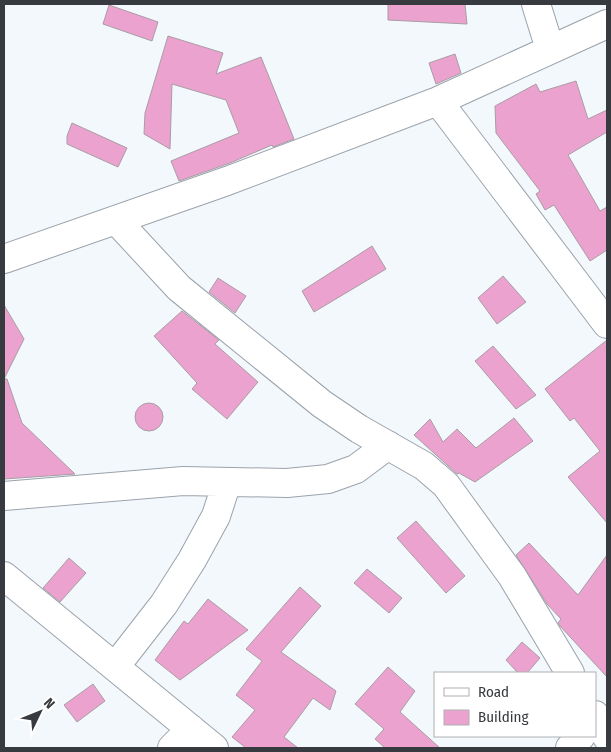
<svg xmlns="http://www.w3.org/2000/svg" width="611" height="752" font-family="'Fira Sans Condensed',sans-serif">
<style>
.building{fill:#eca2cf;stroke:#a89da3}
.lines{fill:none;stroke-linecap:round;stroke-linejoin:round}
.street-casing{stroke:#9ba2aa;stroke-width:30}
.street{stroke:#fff;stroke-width:28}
</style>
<rect width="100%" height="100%" fill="#f3f8fd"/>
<path class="building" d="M 388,4 L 465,4 L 467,24 L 388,20 Z
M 109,5 L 158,22 L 152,41 L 103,24 Z
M 168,36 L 223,53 L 216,74 L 261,57 L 294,139 L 273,147 L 272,145 L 230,163 L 179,181 L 171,161 L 239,133 L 226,100 L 172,84 L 170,149 L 144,134 L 145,113 Z
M 455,54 L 461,73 L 436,84 L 429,63 Z
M 576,81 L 588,119 L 607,110 L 607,132 L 568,155 L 600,211 L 607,207 L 607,250 L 590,261 L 554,205 L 545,210 L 536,194 L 540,191 L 496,133 L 495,106 L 536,84 L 540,92 Z
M 72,123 L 127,148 L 118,167 L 67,144 L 67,136 Z
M 372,246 L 386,269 L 314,312 L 302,291 Z
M 503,276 L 526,302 L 497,324 L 478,298 Z
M 218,278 L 246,296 L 235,313 L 209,292 Z
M 4,305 L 24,339 L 4,379 L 7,379 L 22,423 L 75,474 L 4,479 Z
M 182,311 L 219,340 L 215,344 L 258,382 L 227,419 L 192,389 L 197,383 L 154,336 Z
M 607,340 L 607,523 L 568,477 L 600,451 L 574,418 L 570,421 L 545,389 Z
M 493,346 L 536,395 L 516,409 L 475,361 Z
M135 417a14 14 0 1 1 28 0a14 14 0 1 1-28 0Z
M 514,418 L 533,441 L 475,482 L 459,473 L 457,474 L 414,435 L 430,419 L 443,442 L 457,429 L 476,448 Z
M 416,521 L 465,576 L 446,593 L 397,538 Z
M 529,543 L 578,595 L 607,555 L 607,677 L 560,626 L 558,623 L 561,619 L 547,604 L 516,555 Z
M 69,558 L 86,573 L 60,602 L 43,588 Z
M 367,569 L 402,598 L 389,613 L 354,583 Z
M 300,587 L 321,606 L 281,652 L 336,691 L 330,710 L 313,698 L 284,737 L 298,748 L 246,748 L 232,737 L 255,710 L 236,695 L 262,661 L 246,649 Z
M 208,599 L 248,630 L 180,680 L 155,660 L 184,621 L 188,624 Z
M 522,642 L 540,658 L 527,673 L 518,673 L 506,660 Z
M 388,667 L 415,691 L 400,712 L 440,748 L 385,748 L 375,739 L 384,729 L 355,704 Z
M 93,684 L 105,701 L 77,722 L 64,705 Z"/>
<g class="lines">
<defs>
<path id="street" d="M 536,4 L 550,49
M 438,101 L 607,324
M 116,220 L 179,288 L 322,404 L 359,429 L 424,466 L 446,485 L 512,576 L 570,673
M 4,259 L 227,181 L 438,101 L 607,24
M 4,496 L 183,481 L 287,483 L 328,479 L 356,469 L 388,445
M 4,576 L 214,748
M 115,667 L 164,604 L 192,560 L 216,516 L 227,482
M 595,715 L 607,737
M 172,748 L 191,729
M 570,748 L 581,736"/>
</defs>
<use href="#street" class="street-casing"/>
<use href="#street" class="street"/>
</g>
<rect width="611" height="752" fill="none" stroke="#373a3e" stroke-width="10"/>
<rect x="434" y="672" width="162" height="65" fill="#ffffff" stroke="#afb0b2"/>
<rect x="444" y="688" width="25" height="8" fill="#ffffff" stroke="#afb0b2"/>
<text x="478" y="697" font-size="15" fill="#373a3e">Road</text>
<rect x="444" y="710" width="25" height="15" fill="#eca2cf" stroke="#afb0b2"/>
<text x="478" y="722" font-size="15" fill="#373a3e">Building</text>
<g transform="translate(40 712) rotate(47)" stroke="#ffffff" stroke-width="4" paint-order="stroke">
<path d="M0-4L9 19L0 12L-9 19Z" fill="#373a3e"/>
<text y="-8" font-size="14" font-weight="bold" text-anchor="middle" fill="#373a3e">N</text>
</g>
</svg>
